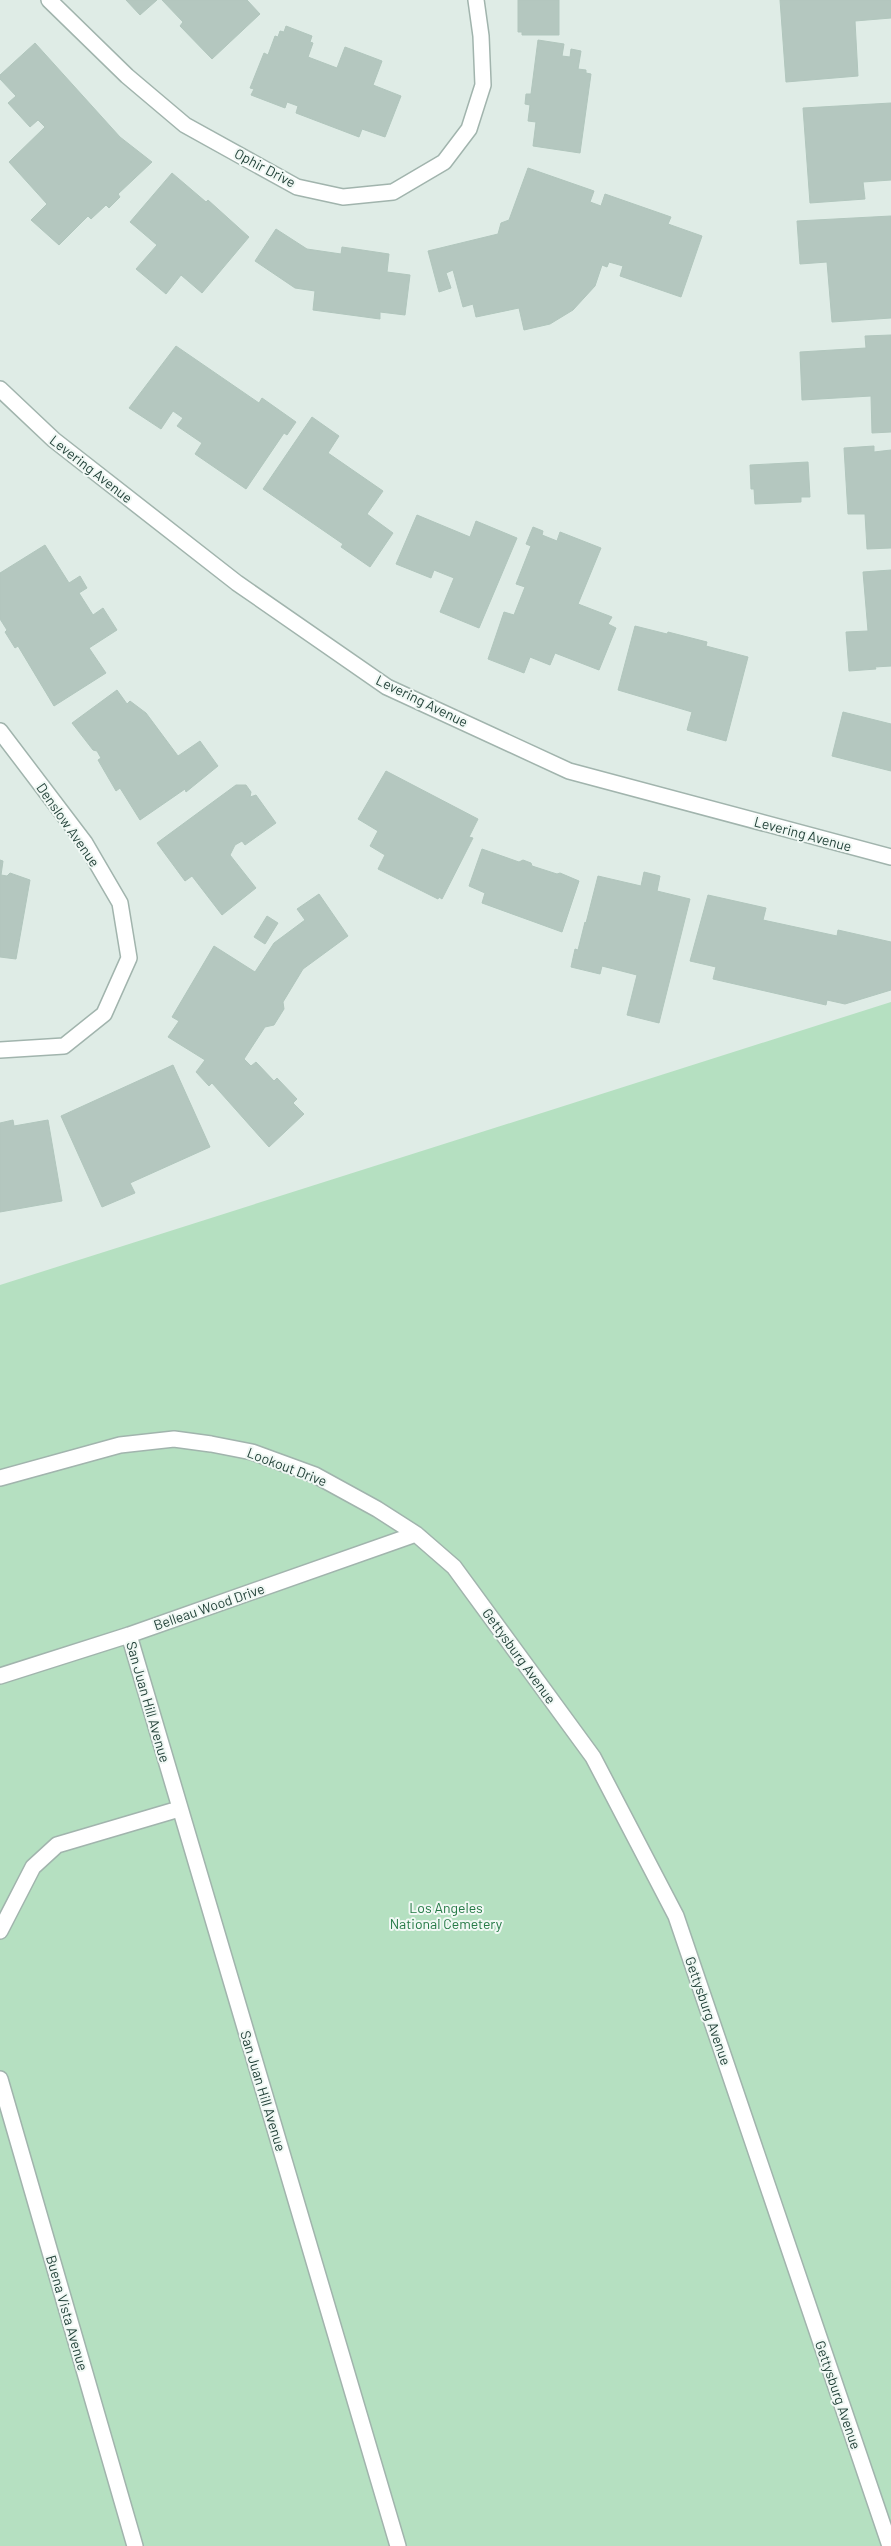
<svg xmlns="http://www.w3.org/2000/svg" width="891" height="2546" font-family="Barlow,sans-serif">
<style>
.green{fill:#b5e0c1}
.building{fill:#b4c7bf;stroke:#b1c6bd}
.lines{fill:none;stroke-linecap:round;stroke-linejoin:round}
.minor-casing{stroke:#a1b4ad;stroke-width:18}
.minor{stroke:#fff;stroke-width:15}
.labels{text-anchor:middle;stroke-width:4;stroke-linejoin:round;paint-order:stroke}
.street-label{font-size:14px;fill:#1e3e35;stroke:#f0f8f4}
.park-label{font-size:14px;fill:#247945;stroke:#f0f8f4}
</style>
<rect width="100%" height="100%" fill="#dfece6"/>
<path class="green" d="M 891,1002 L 891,2546 L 0,2546 L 0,1285 Z"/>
<path class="building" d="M 126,0 L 157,0 L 140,15 Z
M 162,0 L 247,0 L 260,14 L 212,59 L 180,26 L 183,22 Z
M 518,0 L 559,0 L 559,35 L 522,35 L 522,32 L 518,32 Z
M 780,0 L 891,0 L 891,18 L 855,21 L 858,76 L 786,82 Z
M 286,26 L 312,36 L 310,42 L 313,43 L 308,57 L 337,68 L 345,47 L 382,61 L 373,85 L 401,96 L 385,137 L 362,129 L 359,137 L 296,113 L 298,106 L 287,102 L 285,108 L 251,95 L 254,89 L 250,88 L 264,53 L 268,55 L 275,36 L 278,37 L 280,31 L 284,32 Z
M 538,40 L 564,44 L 562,56 L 570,57 L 571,49 L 581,51 L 578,69 L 586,70 L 586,73 L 591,74 L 580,153 L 533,146 L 536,122 L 528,121 L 530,105 L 525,104 L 526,94 L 531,94 Z
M 35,43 L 120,137 L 152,162 L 118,194 L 120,197 L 109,208 L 106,205 L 91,219 L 88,216 L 59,245 L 31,220 L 47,204 L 9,162 L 45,127 L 38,120 L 30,127 L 8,103 L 16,96 L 0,79 L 0,75 Z
M 891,103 L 891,180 L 863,182 L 865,199 L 810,203 L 803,108 Z
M 528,168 L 594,191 L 590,202 L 601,206 L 605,194 L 671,217 L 668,224 L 702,236 L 681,297 L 620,276 L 623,266 L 609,262 L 607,267 L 602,265 L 595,286 L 573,310 L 550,324 L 524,330 L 519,308 L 476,317 L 473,304 L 463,307 L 453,270 L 446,273 L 451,288 L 439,292 L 428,251 L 498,234 L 501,223 L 509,220 Z
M 172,173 L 206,202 L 208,200 L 249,237 L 202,293 L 181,275 L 166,294 L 136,269 L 157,245 L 130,222 Z
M 891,216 L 891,318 L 832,322 L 827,262 L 800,264 L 797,221 Z
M 276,229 L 307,249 L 341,254 L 342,247 L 389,254 L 387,272 L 410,275 L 405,315 L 380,312 L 380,319 L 313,310 L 315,291 L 295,288 L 255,261 Z
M 891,335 L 891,432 L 872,433 L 871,396 L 802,400 L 800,352 L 866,348 L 865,336 Z
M 176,346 L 259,403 L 262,398 L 296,422 L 287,435 L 284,433 L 246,489 L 195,454 L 202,443 L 177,426 L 183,418 L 173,411 L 161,429 L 129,408 Z
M 312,417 L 339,436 L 328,453 L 383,491 L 367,514 L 393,533 L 370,567 L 341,547 L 343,544 L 263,489 Z
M 874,446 L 874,452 L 891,450 L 891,548 L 867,549 L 865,514 L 848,514 L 844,448 Z
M 808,462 L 810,497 L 801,497 L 801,502 L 755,504 L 754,489 L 751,489 L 750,465 Z
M 417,515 L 470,537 L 476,521 L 517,538 L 479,628 L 440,612 L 454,578 L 434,570 L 431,578 L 396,564 Z
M 533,527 L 543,531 L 542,535 L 557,541 L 560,532 L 601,548 L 578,604 L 612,617 L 608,624 L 616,628 L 599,670 L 555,653 L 550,665 L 530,657 L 524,673 L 488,659 L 504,612 L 514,615 L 525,587 L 516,584 L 531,546 L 526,544 Z
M 45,545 L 69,583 L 80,576 L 87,588 L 79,593 L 93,615 L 103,608 L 117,630 L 89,648 L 106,673 L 54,706 L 18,646 L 15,648 L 5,632 L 7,630 L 0,619 L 0,573 Z
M 891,570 L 891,666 L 875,667 L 876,669 L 849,671 L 846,632 L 868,631 L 863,572 Z
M 635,626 L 667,634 L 668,632 L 707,642 L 706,646 L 748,657 L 726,741 L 687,730 L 692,712 L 618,690 Z
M 117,690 L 127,704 L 130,701 L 146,713 L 178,756 L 200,741 L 218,766 L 186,792 L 185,789 L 140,820 L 120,788 L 116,791 L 98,760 L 101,758 L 97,751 L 93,750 L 72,723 Z
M 843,712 L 891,724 L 891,771 L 832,756 Z
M 386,771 L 478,819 L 469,837 L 473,838 L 442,899 L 439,897 L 438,899 L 378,869 L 385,855 L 370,846 L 378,831 L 358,819 Z
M 236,785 L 246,785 L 251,792 L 250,797 L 256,795 L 276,823 L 245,845 L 242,841 L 235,845 L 230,855 L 256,888 L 222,915 L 192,876 L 185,881 L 157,843 Z
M 482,849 L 519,862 L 523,860 L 531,863 L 532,866 L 557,874 L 560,873 L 579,881 L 562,932 L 482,903 L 485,893 L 469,886 Z
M 0,860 L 3,861 L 1,875 L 7,876 L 10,873 L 30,880 L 16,959 L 0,957 Z
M 644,872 L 660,876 L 657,891 L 690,899 L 659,1023 L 627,1015 L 637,975 L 602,966 L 600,974 L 571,967 L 575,949 L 578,950 L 585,922 L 586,923 L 598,876 L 641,886 Z
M 319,894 L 348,936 L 303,969 L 283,1002 L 284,1009 L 274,1025 L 265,1027 L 244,1059 L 251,1066 L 256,1062 L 274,1081 L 277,1078 L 297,1099 L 293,1103 L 304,1114 L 269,1147 L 212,1083 L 209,1086 L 196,1072 L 205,1060 L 168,1037 L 179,1021 L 172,1017 L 214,946 L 255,972 L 274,943 L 305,920 L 297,909 Z
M 708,895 L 766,908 L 763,920 L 837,936 L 838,930 L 891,942 L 891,990 L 845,1004 L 827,1000 L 826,1005 L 713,979 L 716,967 L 690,961 Z
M 267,916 L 278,923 L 265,944 L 254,937 Z
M 173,1065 L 210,1147 L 130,1183 L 135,1193 L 102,1207 L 61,1116 Z
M 13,1120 L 14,1126 L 48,1120 L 62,1201 L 0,1212 L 0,1123 Z"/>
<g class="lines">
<defs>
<path id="minor" d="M 49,0 L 127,76 L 185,125 L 297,187 L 343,197 L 393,192 L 444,162 L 469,129 L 483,85 L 481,36 L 476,0
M 0,389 L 54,440 L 237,583 L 387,687 L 569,771 L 891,857
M 0,731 L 85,843 L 120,903 L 129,958 L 104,1014 L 64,1046 L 0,1050
M 0,1478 L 120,1445 L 174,1439 L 211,1444 L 252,1452 L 315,1475 L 377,1509 L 416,1534 L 454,1567 L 593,1757 L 676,1916 L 890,2546
M 129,1635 L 398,2546
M 0,1676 L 129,1635 L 416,1534
M 0,1931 L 33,1867 L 57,1845 L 179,1809
M 0,2079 L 135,2546"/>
</defs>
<use href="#minor" class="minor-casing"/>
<use href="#minor" class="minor"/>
</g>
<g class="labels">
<g class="street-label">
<text transform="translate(265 168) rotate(28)" y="5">Ophir Drive</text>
<text transform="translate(91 469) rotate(38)" y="5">Levering Avenue</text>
<text transform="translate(422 701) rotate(26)" y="5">Levering Avenue</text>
<text transform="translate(68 825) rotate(55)" y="5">Denslow Avenue</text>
<text transform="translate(803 834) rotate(15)" y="5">Levering Avenue</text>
<text transform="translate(287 1467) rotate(21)" y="5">Lookout Drive</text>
<text transform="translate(209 1607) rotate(-19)" y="5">Belleau Wood Drive</text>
<text transform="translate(519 1656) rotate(54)" y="5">Gettysburg Avenue</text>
<text transform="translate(148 1702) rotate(74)" y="5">San Juan Hill Avenue</text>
<text transform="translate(708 2011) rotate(71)" y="5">Gettysburg Avenue</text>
<text transform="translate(263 2091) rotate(73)" y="5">San Juan Hill Avenue</text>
<text transform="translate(67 2313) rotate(74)" y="5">Buena Vista Avenue</text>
<text transform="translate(838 2395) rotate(71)" y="5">Gettysburg Avenue</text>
</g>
<g class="park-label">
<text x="446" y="1913">Los Angeles<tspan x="446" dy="16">National Cemetery</tspan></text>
</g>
</g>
</svg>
